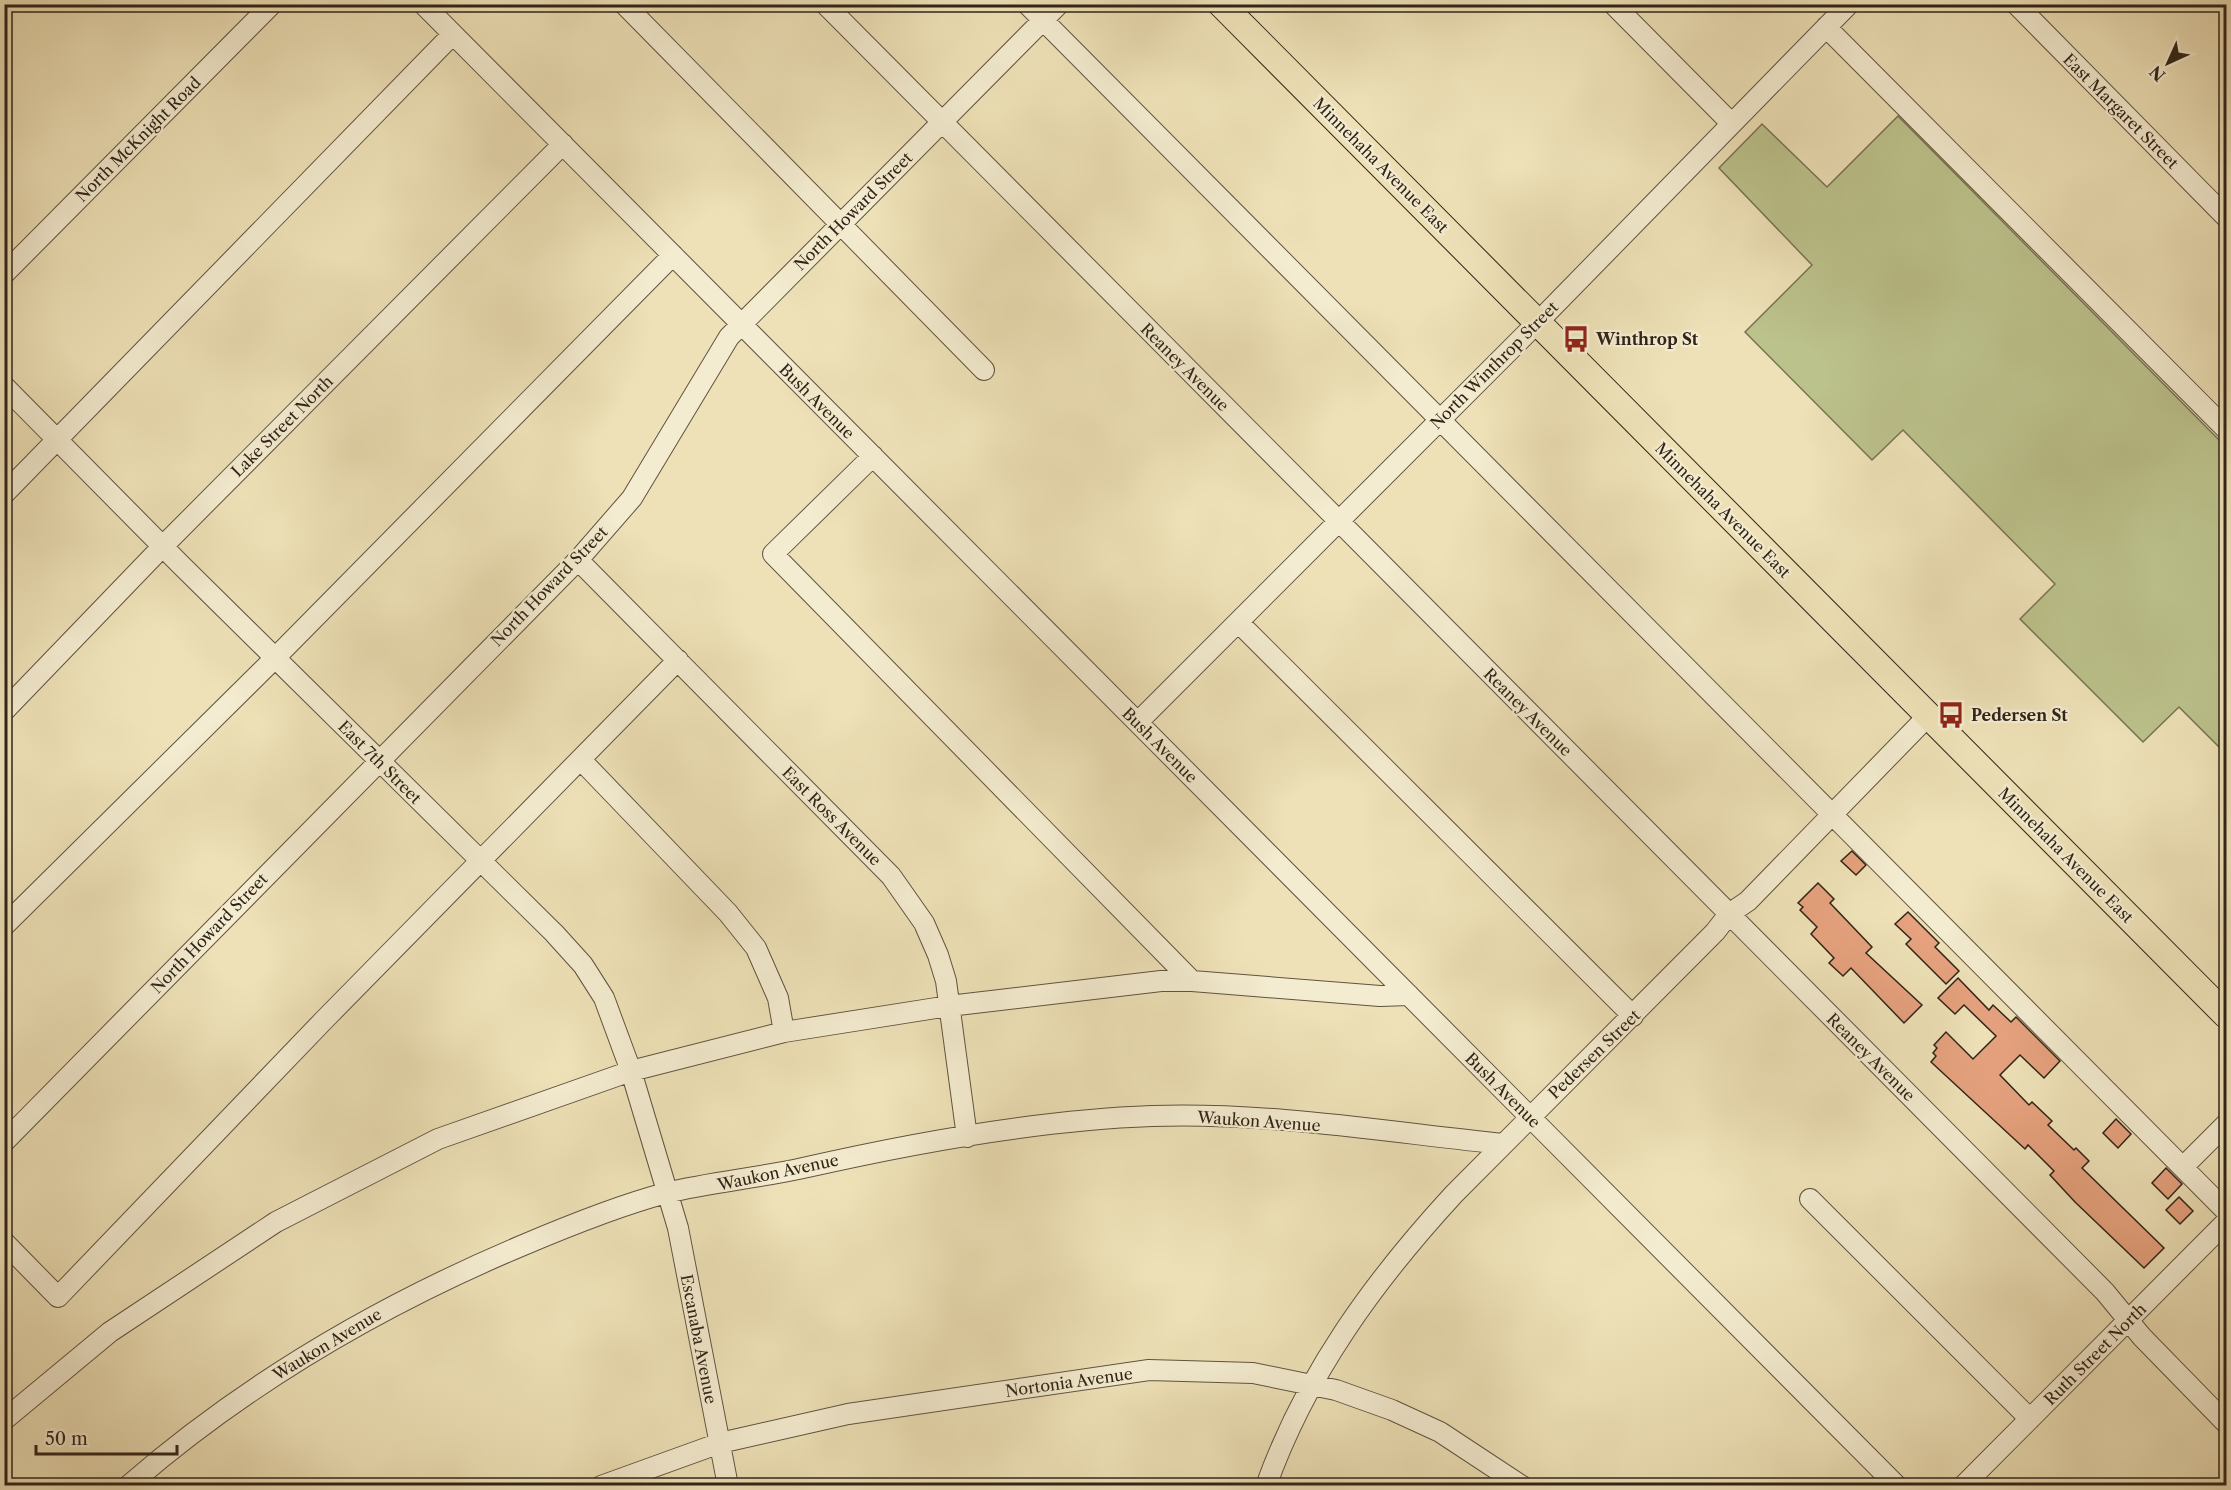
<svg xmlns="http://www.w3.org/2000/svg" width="2231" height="1490" font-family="'Libre Caslon Text',serif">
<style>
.green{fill:#bcc28c;stroke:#767352;stroke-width:1.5}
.building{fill:#e6a27e;stroke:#302418;stroke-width:1.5}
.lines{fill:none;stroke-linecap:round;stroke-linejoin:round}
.minor-casing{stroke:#605340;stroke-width:22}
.major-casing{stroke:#302418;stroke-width:28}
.minor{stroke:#f4ecd0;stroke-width:20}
.major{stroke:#eee1b7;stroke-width:26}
.labels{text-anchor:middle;stroke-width:4.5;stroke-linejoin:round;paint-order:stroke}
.street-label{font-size:16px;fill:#302418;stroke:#f4ecd0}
.poi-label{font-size:16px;font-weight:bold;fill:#302418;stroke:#f4ecd0;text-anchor:start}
</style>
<rect width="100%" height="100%" fill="#eee1b7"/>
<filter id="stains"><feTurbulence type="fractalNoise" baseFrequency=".00333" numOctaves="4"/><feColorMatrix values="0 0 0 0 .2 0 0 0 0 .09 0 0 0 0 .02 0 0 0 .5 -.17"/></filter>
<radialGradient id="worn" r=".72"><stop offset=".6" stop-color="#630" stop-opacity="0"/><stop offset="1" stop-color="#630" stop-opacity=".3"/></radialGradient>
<path class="green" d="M 1898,116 L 2226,447 L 2226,754 L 2179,707 L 2143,742 L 2020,619 L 2055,584 L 1903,430 L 1872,460 L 1745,332 L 1812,265 L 1719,168 L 1762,124 L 1827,187 Z"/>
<path class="building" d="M 1852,851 L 1866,865 L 1856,875 L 1841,861 Z
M 1818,883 L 1834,899 L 1830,903 L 1872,947 L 1866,953 L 1922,1005 L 1904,1023 L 1851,968 L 1843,976 L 1829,963 L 1834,958 L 1811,934 L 1817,927 L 1800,910 L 1803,907 L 1798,903 Z
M 1908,912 L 1939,943 L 1935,947 L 1959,971 L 1946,984 L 1906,944 L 1911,939 L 1895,924 Z
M 1958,978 L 1989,1010 L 1993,1005 L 2011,1022 L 2016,1017 L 2060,1061 L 2044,1078 L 2020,1055 L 2000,1075 L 2029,1105 L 2032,1102 L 2052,1121 L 2048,1125 L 2074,1150 L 2076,1148 L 2089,1161 L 2082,1168 L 2164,1248 L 2144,1268 L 2075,1202 L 2050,1175 L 2054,1171 L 2028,1145 L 2025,1149 L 1931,1062 L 1936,1056 L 1933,1053 L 1937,1048 L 1934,1045 L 1946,1032 L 1973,1059 L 1996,1036 L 1964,1005 L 1955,1014 L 1938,998 Z
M 2116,1119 L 2131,1134 L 2118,1148 L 2103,1133 Z
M 2166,1168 L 2182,1184 L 2168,1199 L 2152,1183 Z
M 2179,1197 L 2193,1211 L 2180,1224 L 2166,1210 Z"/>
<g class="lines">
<defs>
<path id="minor" d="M 423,4 L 1897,1486
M 624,4 L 984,370
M 825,4 L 2105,1292 L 2142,1337 L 2226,1423
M 1027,4 L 2226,1211
M 1613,4 L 1731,123
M 2016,4 L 2226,217
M 1826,27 L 2226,429
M 4,274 L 272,4
M 4,386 L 180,564 L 554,933 L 583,965 L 604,998 L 631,1071 L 678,1228 L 728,1486
M 873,456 L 773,554 L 1192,981
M 4,494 L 453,34
M 578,560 L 891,876 L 924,923 L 938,955 L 946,981 L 967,1137
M 1238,622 L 1633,1016
M 4,711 L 163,546 L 563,144
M 1138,722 L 1537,323 L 1849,4
M 581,760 L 728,913 L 756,948 L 778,998 L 784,1032
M 4,926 L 276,657 L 673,255
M 4,1142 L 578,560 L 632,498 L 729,337 L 1059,4
M 2183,1167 L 2226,1124
M 1810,1199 L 2030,1419
M 4,1242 L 58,1297 L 325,1019 L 678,660
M 4,1420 L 110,1332 L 276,1222 L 438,1139 L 631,1071 L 784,1032 L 949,1006 L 1161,981 L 1192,981 L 1380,996 L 1409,995
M 4,1485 L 5,1486
M 128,1486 C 245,1384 379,1306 521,1246 C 568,1226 617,1206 666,1193 C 711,1182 758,1178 803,1168 C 913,1143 1039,1120 1152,1116 C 1269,1112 1387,1132 1503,1144
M 601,1486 L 720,1443 L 848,1414 L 1149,1370 L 1253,1373 L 1336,1390 L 1392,1410 L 1440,1432 L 1522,1486
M 1266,1486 C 1306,1374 1374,1281 1454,1194 L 1715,932 L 1729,914 L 1748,901 L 1928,716
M 1963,1486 L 2226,1222"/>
<path id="major" d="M 1221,4 L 2226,1015"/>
</defs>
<use href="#minor" class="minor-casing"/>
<use href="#major" class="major-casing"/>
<use href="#minor" class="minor"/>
<use href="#major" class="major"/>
</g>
<defs>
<symbol id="bus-bare" viewBox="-9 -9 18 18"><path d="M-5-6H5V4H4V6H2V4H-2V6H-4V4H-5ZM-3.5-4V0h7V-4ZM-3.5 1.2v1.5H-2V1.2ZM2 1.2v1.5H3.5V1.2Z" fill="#8f2418" stroke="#f4ecd0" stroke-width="2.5" paint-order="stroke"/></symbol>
</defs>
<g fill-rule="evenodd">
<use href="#bus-bare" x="1557" y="320" width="38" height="38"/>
<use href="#bus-bare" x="1932" y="696" width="38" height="38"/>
</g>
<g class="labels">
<g class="street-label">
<text transform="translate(2121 111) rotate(45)" y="6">East Margaret Street</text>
<text transform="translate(138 139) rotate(-45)" y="6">North McKnight Road</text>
<text transform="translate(1381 165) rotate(45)" y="6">Minnehaha Avenue East</text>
<text transform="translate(853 211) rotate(-45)" y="6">North Howard Street</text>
<text transform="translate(1494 365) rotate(-45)" y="6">North Winthrop Street</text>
<text transform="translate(1185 367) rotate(45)" y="6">Reaney Avenue</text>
<text transform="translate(817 401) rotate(45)" y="6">Bush Avenue</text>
<text transform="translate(282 426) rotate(-45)" y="6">Lake Street North</text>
<text transform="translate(1723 510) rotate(45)" y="6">Minnehaha Avenue East</text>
<text transform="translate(549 586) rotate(-46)" y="6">North Howard Street</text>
<text transform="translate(1528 712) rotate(45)" y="6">Reaney Avenue</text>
<text transform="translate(1160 745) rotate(45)" y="6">Bush Avenue</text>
<text transform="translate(380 762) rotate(45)" y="6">East 7th Street</text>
<text transform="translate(832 816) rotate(45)" y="6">East Ross Avenue</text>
<text transform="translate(2066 855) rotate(45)" y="6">Minnehaha Avenue East</text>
<text transform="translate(209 933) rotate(-46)" y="6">North Howard Street</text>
<text transform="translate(1594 1054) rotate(-44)" y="6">Pedersen Street</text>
<text transform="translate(1871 1057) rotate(45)" y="6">Reaney Avenue</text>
<text transform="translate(1503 1090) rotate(45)" y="6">Bush Avenue</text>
<text transform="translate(1259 1121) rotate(4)" y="6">Waukon Avenue</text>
<text transform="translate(778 1172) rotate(-12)" y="6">Waukon Avenue</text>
<text transform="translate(699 1339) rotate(79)" y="6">Escanaba Avenue</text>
<text transform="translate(327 1344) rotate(-31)" y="6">Waukon Avenue</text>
<text transform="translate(2095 1354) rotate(-45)" y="6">Ruth Street North</text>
<text transform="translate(1069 1382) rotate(-8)" y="6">Nortonia Avenue</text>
</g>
<g class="poi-label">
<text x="1596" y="345">Winthrop St</text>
<text x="1971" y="721">Pedersen St</text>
</g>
</g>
<rect width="2231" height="1490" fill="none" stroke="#eee1b7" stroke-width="24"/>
<rect x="6" y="6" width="2219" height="1478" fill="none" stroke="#302418" stroke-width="3"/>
<rect x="12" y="12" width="2207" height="1466" fill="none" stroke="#302418" stroke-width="1.5"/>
<g transform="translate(2168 63) rotate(225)" stroke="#f4ecd0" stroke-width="4.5" paint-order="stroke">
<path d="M0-4.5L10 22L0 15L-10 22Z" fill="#302418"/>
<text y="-9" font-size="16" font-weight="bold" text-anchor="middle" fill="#302418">N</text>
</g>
<path d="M36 1445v9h141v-9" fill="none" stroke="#302418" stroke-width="3"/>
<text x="45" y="1445" font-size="18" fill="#302418" stroke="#f4ecd0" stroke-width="4.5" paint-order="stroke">50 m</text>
<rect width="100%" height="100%" filter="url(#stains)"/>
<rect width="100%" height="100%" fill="url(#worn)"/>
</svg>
